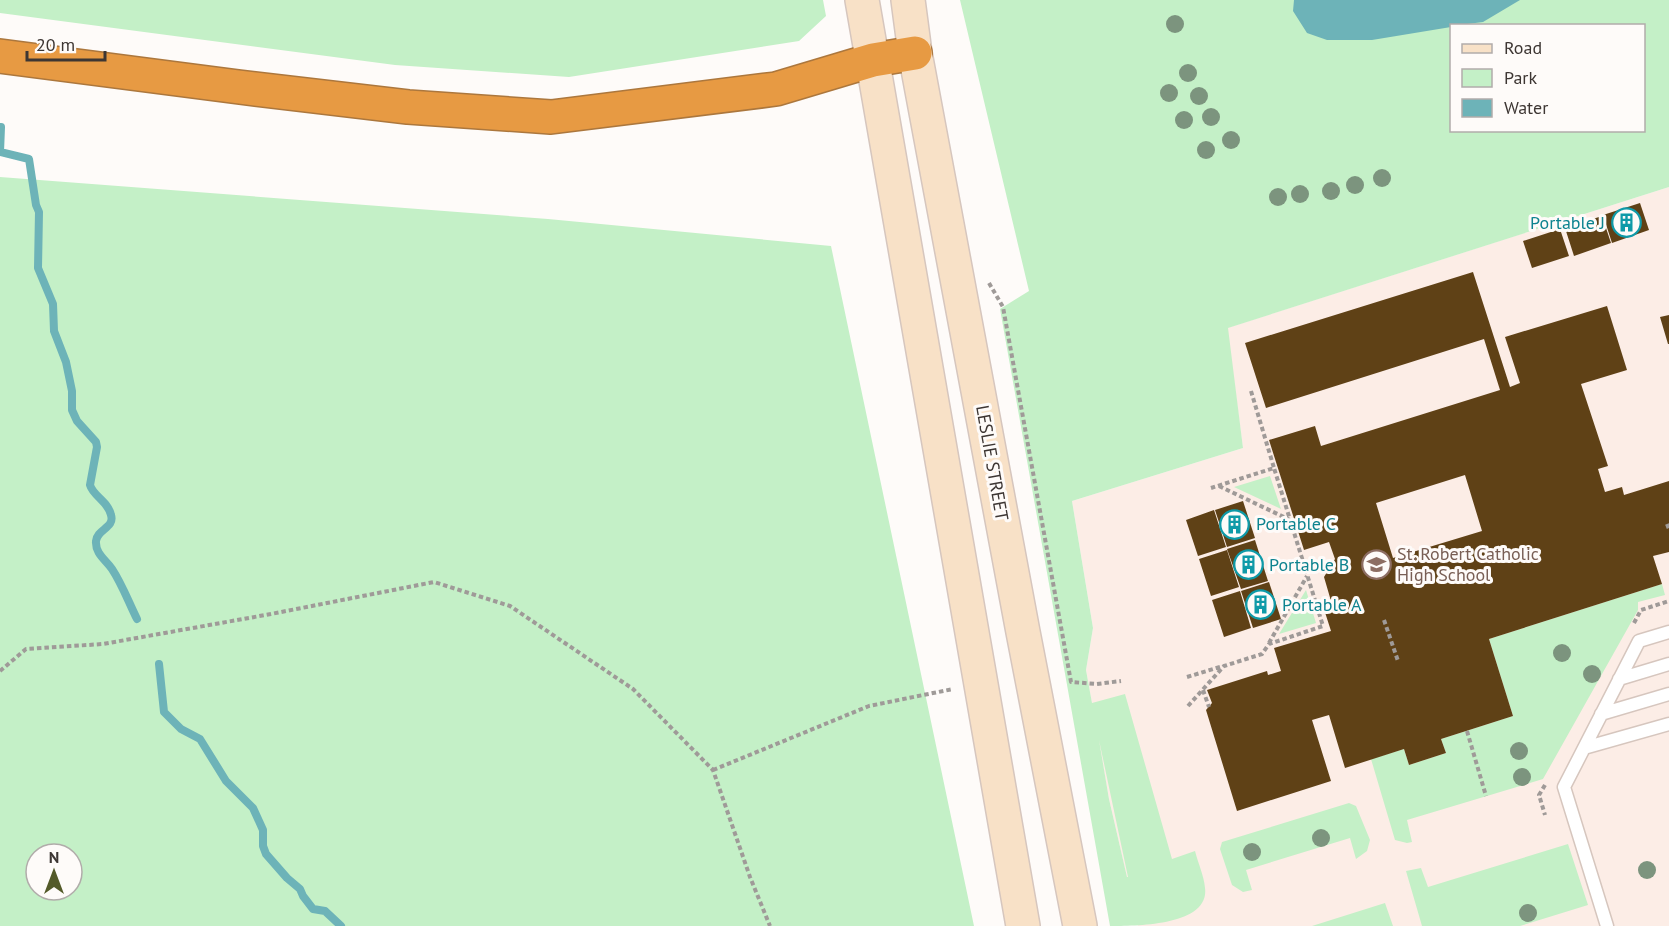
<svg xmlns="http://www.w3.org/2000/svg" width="1669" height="926" font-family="'PT Sans',sans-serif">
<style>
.built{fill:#fcede6}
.green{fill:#c4f0c7;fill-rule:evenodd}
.water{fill:#6db3b8}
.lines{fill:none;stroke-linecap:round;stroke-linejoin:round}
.stream{stroke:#6db3b8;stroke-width:8}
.building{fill:#5f4116;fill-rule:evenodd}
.service-casing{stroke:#d6c6be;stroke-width:15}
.secondary-casing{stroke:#d6c6be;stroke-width:36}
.motorway-casing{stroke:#ac773d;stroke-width:36}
.path{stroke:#9f9a98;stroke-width:4;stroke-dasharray:4.5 3;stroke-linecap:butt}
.service{stroke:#fff;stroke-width:12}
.secondary{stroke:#f8e1c7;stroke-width:33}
.motorway{stroke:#e79a43;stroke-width:33}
.tree{fill:#7c947e}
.labels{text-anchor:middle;stroke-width:6;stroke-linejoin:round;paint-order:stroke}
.culture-label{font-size:18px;fill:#0d838f;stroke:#fefbf9;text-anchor:start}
.street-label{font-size:18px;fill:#3d3633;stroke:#fefbf9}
.education-label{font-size:18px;fill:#785e54;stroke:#fefbf9;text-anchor:start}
</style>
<rect width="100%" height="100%" fill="#fefbf9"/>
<path class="built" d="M 1669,187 L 1669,926 L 1138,926 L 1109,799 L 1086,670 L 1093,628 L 1072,501 L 1243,448 L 1227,328 Z"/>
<path class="green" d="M 0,0 L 823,0 L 826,16 L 799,41 L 569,77 L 395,65 L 0,13 Z
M 960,0 L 1669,0 L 1669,187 L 1228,328 L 1243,448 L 1072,501 L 1093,628 L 1086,670 L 1092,703 L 1125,694 L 1172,859 L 1195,851 C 1198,863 1204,876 1205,888 C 1210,926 1135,926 1110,926 L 1000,309 L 1029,291 ZM 1452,26 L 1644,26 L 1644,130 L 1452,130 ZM 1099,740 L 1128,877 L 1127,877 L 1109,799 Z
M 0,177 L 548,219 L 831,246 L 974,926 L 0,926 ZM 36,854 L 72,854 L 72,890 L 36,890 Z
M 1270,476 L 1281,509 L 1234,487 Z
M 1662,584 L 1665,595 L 1638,602 L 1638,610 L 1543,779 L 1407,820 L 1412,842 L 1407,843 L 1395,840 L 1371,759 L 1404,749 L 1409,765 L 1446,753 L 1441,739 L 1513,716 L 1489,639 Z
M 1306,590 L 1316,623 L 1279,634 Z
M 1349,803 L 1356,806 L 1370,840 L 1367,851 L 1356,859 L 1350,838 L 1246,870 L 1252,890 L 1243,892 L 1232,885 L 1220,849 L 1222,842 Z
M 1568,844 L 1588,905 L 1520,926 L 1422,926 L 1406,871 L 1421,868 L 1428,887 Z
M 1385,903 L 1393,926 L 1312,926 Z"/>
<path class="water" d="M 1294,0 L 1520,0 L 1483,22 L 1452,26 L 1451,27 L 1372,40 L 1327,40 L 1307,33 L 1293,11 Z"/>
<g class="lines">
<path class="stream" d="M 1,127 L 0,152 L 29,159 L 36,205 L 39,212 L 38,268 L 53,304 L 54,331 L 66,362 L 72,391 L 72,410 L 77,421 L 96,442 L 97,447 L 90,485 C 93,496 108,501 111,515 C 115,528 97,529 96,541 C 95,554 106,560 112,569 C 122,584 129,603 137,619
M 159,664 L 164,712 L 181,729 L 200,739 L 226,781 L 253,808 L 263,830 L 263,846 L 266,854 L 287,878 L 300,889 L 303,896 L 313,909 L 325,911 L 341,926"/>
</g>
<path class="building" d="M 1640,203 L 1649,230 L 1612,243 L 1603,215 Z
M 1602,216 L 1611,243 L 1574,256 L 1565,228 Z
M 1560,229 L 1569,256 L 1532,268 L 1523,241 Z
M 1473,272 L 1510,387 L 1520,383 L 1505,337 L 1607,306 L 1627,370 L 1581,384 L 1608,466 L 1598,469 L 1605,492 L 1622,487 L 1624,495 L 1669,481 L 1669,552 L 1653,556 L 1662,584 L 1489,639 L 1513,716 L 1441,739 L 1446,753 L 1409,765 L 1404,749 L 1345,768 L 1329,715 L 1312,720 L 1331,781 L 1237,811 L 1206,710 L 1212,703 L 1207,690 L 1267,671 L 1268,675 L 1281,671 L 1274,648 L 1331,631 L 1322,603 L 1331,601 L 1324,577 L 1335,559 L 1329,542 L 1304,550 L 1269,440 L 1315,426 L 1321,446 L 1500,390 L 1484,339 L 1266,408 L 1245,343 ZM 1465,475 L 1482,531 L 1393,558 L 1376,503 Z
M 1669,315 L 1669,344 L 1668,344 L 1660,317 Z
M 1243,501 L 1255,538 L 1227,547 L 1215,510 Z
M 1214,510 L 1226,547 L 1198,556 L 1186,520 Z
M 1255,540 L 1268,581 L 1241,589 L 1227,549 Z
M 1227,550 L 1239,587 L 1211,596 L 1199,559 Z
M 1269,582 L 1281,619 L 1253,628 L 1241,591 Z
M 1240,591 L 1251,628 L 1224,637 L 1212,600 Z"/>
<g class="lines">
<defs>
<path id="service" d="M 1619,679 L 1669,664
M 1601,714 L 1669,694
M 1584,748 L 1669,724
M 1607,926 L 1564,787 L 1639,641 L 1669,632"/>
<path id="secondary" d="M 862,0 L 1023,926
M 908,0 L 915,53 L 1023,632 L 1080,926"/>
<path id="motorway" d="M 0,56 L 239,87 L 408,107 L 551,117 L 776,89 L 873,60 L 915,53"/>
</defs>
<use href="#service" class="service-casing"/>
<use href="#secondary" class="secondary-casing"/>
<use href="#motorway" class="motorway-casing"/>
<path class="path" d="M 989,283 L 1003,307 L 1071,682 L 1097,684 L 1121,681
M 1251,391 L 1274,468
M 1219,486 L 1290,520
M 1667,524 L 1669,529
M 1384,620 L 1398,661
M 1634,623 L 1641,610 L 1669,601
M 1269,643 L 1307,576
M 0,671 L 26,649 L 103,644 L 271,614 L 434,582 L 510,606 L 633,689 L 713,770 L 750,877 L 770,926
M 1187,677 L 1223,666
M 1203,690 L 1209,707
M 1188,706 L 1224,666 L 1262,654 L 1269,644 L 1323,626 L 1274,468 L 1211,488
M 1467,731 L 1486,796
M 713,770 L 869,706 L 953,689
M 1545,785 L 1539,795 L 1545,815"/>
<use href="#service" class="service"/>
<use href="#secondary" class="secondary"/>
<use href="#motorway" class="motorway"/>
</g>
<g class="tree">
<circle cx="1175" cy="24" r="9"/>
<circle cx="1188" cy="73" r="9"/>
<circle cx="1169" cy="93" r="9"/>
<circle cx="1199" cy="96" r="9"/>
<circle cx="1211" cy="117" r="9"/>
<circle cx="1184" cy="120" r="9"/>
<circle cx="1231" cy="140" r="9"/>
<circle cx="1206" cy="150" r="9"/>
<circle cx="1382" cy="178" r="9"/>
<circle cx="1355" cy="185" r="9"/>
<circle cx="1331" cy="191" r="9"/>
<circle cx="1300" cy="194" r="9"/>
<circle cx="1278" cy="197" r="9"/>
<circle cx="1562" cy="653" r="9"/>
<circle cx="1592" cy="674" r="9"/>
<circle cx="1519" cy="751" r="9"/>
<circle cx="1522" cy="777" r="9"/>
<circle cx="1321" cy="838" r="9"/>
<circle cx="1252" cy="852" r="9"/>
<circle cx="1647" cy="870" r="9"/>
<circle cx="1528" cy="913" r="9"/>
</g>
<defs>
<symbol id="building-ring" viewBox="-11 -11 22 22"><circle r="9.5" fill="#fefbf9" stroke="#0f9aa8" stroke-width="1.5"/><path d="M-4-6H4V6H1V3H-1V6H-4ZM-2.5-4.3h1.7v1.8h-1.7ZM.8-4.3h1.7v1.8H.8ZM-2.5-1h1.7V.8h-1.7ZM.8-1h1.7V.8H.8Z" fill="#0f9aa8"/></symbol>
<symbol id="school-ring" viewBox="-11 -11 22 22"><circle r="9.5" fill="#fefbf9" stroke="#8d6e63" stroke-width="1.5"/><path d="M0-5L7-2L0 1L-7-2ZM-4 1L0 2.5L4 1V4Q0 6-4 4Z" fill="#8d6e63"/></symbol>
</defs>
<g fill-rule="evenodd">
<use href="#building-ring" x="1610" y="206" width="33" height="33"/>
<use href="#building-ring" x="1218" y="508" width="33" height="33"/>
<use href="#school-ring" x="1360" y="548" width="33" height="33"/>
<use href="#building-ring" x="1232" y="548" width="33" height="33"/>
<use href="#building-ring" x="1244" y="588" width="33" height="33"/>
</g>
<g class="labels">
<g class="culture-label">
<text x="1605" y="229" text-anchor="end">Portable J</text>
<text x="1256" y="530">Portable C</text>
<text x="1269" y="571">Portable B</text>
<text x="1282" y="611">Portable A</text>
</g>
<g class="street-label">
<text transform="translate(992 463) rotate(80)" y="6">LESLIE STREET</text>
</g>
<g class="education-label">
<text x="1397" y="560">St. Robert Catholic<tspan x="1397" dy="21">High School</tspan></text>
</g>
</g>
<rect x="1450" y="24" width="195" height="108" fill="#fefbf9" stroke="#b1acaa" stroke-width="1.5"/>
<rect x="1462" y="44" width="30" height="9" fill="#f8e1c7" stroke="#b1acaa" stroke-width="1.5"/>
<text x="1504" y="54" font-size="18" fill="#3d3633">Road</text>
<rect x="1462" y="69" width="30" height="18" fill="#c4f0c7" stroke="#b1acaa" stroke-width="1.5"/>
<text x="1504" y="84" font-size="18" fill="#3d3633">Park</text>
<rect x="1462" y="99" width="30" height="18" fill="#6db3b8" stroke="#b1acaa" stroke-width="1.5"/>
<text x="1504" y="114" font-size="18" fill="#3d3633">Water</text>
<g transform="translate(54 872)"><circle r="28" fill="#fefbf9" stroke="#b1acaa" stroke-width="1.5"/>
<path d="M0-4.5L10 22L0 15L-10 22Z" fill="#535a29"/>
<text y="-9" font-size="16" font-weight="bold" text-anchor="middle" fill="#3d3633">N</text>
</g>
<path d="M27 51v9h78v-9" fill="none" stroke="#3d3633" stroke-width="3"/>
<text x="36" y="51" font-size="18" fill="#3d3633" stroke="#fefbf9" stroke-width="4.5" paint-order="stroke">20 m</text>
</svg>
